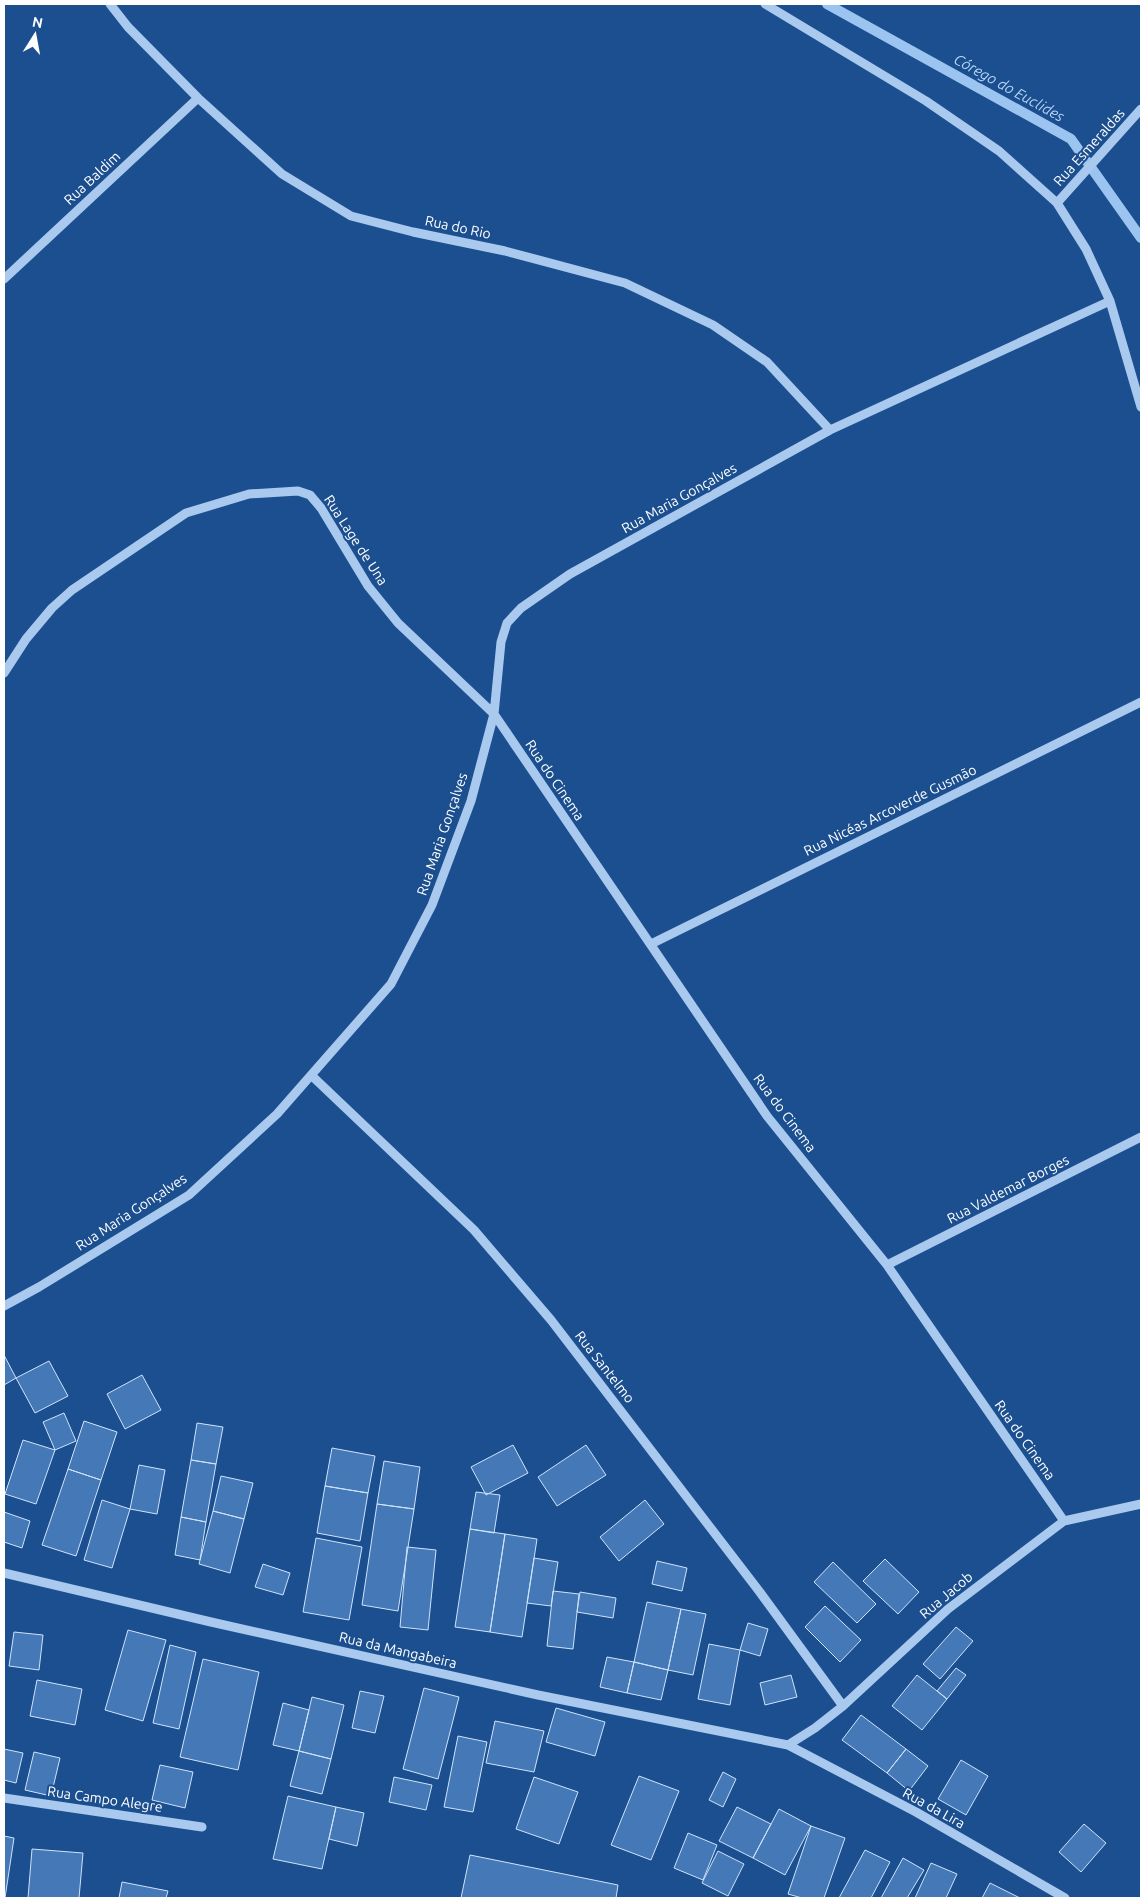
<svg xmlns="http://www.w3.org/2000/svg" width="1145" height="1902" font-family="Ubuntu,sans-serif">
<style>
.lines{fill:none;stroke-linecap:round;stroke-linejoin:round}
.stream{stroke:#9cc4f0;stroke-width:10}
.building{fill:#4478b7;stroke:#cfe3fa}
.minor{stroke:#a9c9ee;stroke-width:9}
.labels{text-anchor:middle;stroke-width:4;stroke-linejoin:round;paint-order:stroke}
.street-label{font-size:14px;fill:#fff;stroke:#1b4f8f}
.water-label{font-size:15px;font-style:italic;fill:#b5d3f5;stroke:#1b4f8f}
</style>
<rect width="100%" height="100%" fill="#1b4f8f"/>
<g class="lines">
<path class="stream" d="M 827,4 L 1071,139 L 1141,238"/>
</g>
<path class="building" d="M 4,1355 L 16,1378 L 4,1385 Z
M 49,1361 L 68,1396 L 35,1413 L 16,1378 Z
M 142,1375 L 161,1410 L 125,1429 L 107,1394 Z
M 64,1413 L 76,1441 L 55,1450 L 43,1422 Z
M 84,1421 L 117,1432 L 101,1480 L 68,1469 Z
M 197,1423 L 223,1427 L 216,1464 L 191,1460 Z
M 23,1440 L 55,1450 L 36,1504 L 5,1494 Z
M 513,1445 L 528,1473 L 486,1495 L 471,1467 Z
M 586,1445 L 606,1475 L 557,1506 L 538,1477 Z
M 332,1448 L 375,1456 L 368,1493 L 325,1486 Z
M 191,1460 L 216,1464 L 206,1522 L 181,1517 Z
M 384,1461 L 420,1467 L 414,1509 L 377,1504 Z
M 139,1465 L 165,1470 L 157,1514 L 130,1509 Z
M 68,1469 L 101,1480 L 76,1556 L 42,1545 Z
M 221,1476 L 253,1483 L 244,1519 L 213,1511 Z
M 325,1486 L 368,1493 L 360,1541 L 317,1533 Z
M 476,1492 L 500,1495 L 494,1533 L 470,1529 Z
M 102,1500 L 130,1509 L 112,1568 L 84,1560 Z
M 645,1500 L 664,1524 L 619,1561 L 600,1537 Z
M 377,1504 L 414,1509 L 398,1611 L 362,1605 Z
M 213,1511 L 244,1519 L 230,1573 L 199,1564 Z
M 4,1512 L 30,1521 L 22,1548 L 4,1542 Z
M 181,1517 L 206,1522 L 200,1560 L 175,1555 Z
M 470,1529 L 505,1534 L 490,1632 L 455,1627 Z
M 505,1534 L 537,1539 L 522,1637 L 490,1632 Z
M 316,1538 L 362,1547 L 349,1620 L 303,1612 Z
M 407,1547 L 436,1550 L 428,1630 L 400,1627 Z
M 534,1558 L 558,1562 L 551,1606 L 527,1603 Z
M 885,1559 L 919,1592 L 898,1614 L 863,1581 Z
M 657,1561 L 687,1568 L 682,1591 L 652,1584 Z
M 833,1562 L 876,1604 L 857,1623 L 814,1582 Z
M 263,1564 L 290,1573 L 283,1595 L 255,1587 Z
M 553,1591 L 579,1594 L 573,1649 L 547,1646 Z
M 580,1592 L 616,1598 L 613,1618 L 577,1612 Z
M 647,1602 L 681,1609 L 668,1670 L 634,1662 Z
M 825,1606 L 861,1640 L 840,1662 L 805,1627 Z
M 681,1609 L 706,1614 L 693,1675 L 668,1670 Z
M 748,1623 L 768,1629 L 760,1656 L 740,1650 Z
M 956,1627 L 973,1641 L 940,1679 L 923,1664 Z
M 128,1630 L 166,1640 L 143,1721 L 105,1710 Z
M 14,1632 L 43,1635 L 39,1670 L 9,1666 Z
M 709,1644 L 740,1650 L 730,1705 L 698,1699 Z
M 170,1645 L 196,1652 L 179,1729 L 153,1723 Z
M 607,1657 L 634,1662 L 627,1693 L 600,1687 Z
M 203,1659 L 259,1672 L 238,1770 L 180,1757 Z
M 634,1662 L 668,1670 L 661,1700 L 627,1693 Z
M 956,1668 L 966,1675 L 947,1699 L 937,1691 Z
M 791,1675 L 797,1697 L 765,1705 L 760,1683 Z
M 917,1675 L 947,1699 L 922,1730 L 892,1706 Z
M 37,1680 L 82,1689 L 75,1725 L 30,1716 Z
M 424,1688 L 459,1697 L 438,1779 L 403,1769 Z
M 360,1691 L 384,1696 L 375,1733 L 352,1728 Z
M 312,1697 L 344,1705 L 331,1759 L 299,1751 Z
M 283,1703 L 309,1710 L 299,1751 L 273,1745 Z
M 556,1708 L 605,1722 L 595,1756 L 546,1742 Z
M 861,1715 L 906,1749 L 887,1773 L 842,1740 Z
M 495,1721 L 544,1731 L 534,1772 L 486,1763 Z
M 458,1736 L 487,1742 L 473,1812 L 444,1807 Z
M 4,1749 L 23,1753 L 16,1783 L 4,1780 Z
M 906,1749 L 928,1766 L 909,1791 L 887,1773 Z
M 299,1751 L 331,1759 L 322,1794 L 290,1786 Z
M 34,1752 L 60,1758 L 51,1796 L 25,1790 Z
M 961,1760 L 988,1776 L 966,1815 L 938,1799 Z
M 160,1765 L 193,1772 L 185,1808 L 152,1800 Z
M 723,1772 L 736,1779 L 723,1807 L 709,1800 Z
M 639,1776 L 679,1791 L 651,1860 L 611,1845 Z
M 394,1777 L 432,1785 L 426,1810 L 389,1802 Z
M 534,1777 L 578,1792 L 559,1844 L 516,1829 Z
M 288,1796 L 336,1807 L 322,1869 L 273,1859 Z
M 336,1807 L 364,1813 L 357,1846 L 329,1839 Z
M 737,1807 L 771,1824 L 753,1858 L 719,1841 Z
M 779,1809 L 811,1826 L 785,1875 L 753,1858 Z
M 1084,1824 L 1106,1843 L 1081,1872 L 1059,1852 Z
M 811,1826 L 845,1838 L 824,1898 L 802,1898 L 788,1894 Z
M 688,1833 L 717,1845 L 703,1880 L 674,1868 Z
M 4,1836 L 14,1838 L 5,1898 L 4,1898 Z
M 32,1849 L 83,1853 L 79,1898 L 28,1898 Z
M 865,1850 L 890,1862 L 871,1898 L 839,1898 Z
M 718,1851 L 744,1864 L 728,1896 L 702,1883 Z
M 470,1855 L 618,1885 L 616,1898 L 461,1898 Z
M 903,1858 L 924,1870 L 907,1898 L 881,1898 Z
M 931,1863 L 957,1874 L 946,1898 L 915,1898 Z
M 122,1882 L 168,1891 L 166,1898 L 119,1898 Z
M 990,1883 L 1020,1898 L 982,1898 Z"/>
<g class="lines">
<path class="minor" d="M 110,4 L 128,27 L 198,98 L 282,174 L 351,216 L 413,232 L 505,251 L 625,283 L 713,325 L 767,362 L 830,430
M 765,4 L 926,101 L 999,151 L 1057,203 L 1086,249 L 1110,301 L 1141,407
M 1057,203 L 1141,109
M 4,279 L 198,98
M 4,673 L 26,639 L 52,608 L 72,590 L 186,513 L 249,494 L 298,491 L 310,495 L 321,508 L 368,586 L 398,623 L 494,714 L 767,1116 L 887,1265 L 1064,1521
M 651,944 L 1141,702
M 311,1075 L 474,1230 L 551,1320 L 759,1591 L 843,1706
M 887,1265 L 1141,1137
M 4,1306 L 39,1287 L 189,1195 L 277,1114 L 391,984 L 432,905 L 471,801 L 494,714 L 501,642 L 507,623 L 521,608 L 570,574 L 830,430 L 1110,301
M 4,1573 L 211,1622 L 538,1695 L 788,1745 L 916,1812 L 1065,1898
M 788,1745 L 815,1728 L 843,1706 L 948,1609 L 1064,1521 L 1141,1504
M 4,1798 L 202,1827"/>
</g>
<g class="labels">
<g class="street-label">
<text transform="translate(1089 147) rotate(-48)" y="5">Rua Esmeraldas</text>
<text transform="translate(92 178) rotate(-43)" y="5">Rua Baldim</text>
<text transform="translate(458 227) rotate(12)" y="5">Rua do Rio</text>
<text transform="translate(679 498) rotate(-29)" y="5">Rua Maria Gonçalves</text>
<text transform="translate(356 540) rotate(57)" y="5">Rua Lage de Una</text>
<text transform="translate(555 780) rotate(56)" y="5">Rua do Cinema</text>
<text transform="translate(890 810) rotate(-26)" y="5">Rua Nicéas Arcoverde Gusmão</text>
<text transform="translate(442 834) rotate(-71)" y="5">Rua Maria Gonçalves</text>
<text transform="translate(785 1113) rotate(53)" y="5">Rua do Cinema</text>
<text transform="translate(1008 1189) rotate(-27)" y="5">Rua Valdemar Borges</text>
<text transform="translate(131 1212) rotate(-33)" y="5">Rua Maria Gonçalves</text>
<text transform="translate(605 1367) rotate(52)" y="5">Rua Santelmo</text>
<text transform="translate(1025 1440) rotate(55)" y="5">Rua do Cinema</text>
<text transform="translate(946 1595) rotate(-40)" y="5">Rua Jacob</text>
<text transform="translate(398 1650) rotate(13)" y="5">Rua da Mangabeira</text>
<text transform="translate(105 1799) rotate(8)" y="5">Rua Campo Alegre</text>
<text transform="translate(934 1808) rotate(29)" y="5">Rua da Lira</text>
</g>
<g class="water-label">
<text transform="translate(1009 88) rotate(29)" y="5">Córego do Euclides</text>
</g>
</g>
<rect width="1145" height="1902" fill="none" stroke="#ffffff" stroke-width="10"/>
<g transform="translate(35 35) rotate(11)" stroke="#1b4f8f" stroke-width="4" paint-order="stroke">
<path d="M0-4L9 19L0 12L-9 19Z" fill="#ffffff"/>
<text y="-8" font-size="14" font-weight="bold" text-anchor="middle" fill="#ffffff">N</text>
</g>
</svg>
